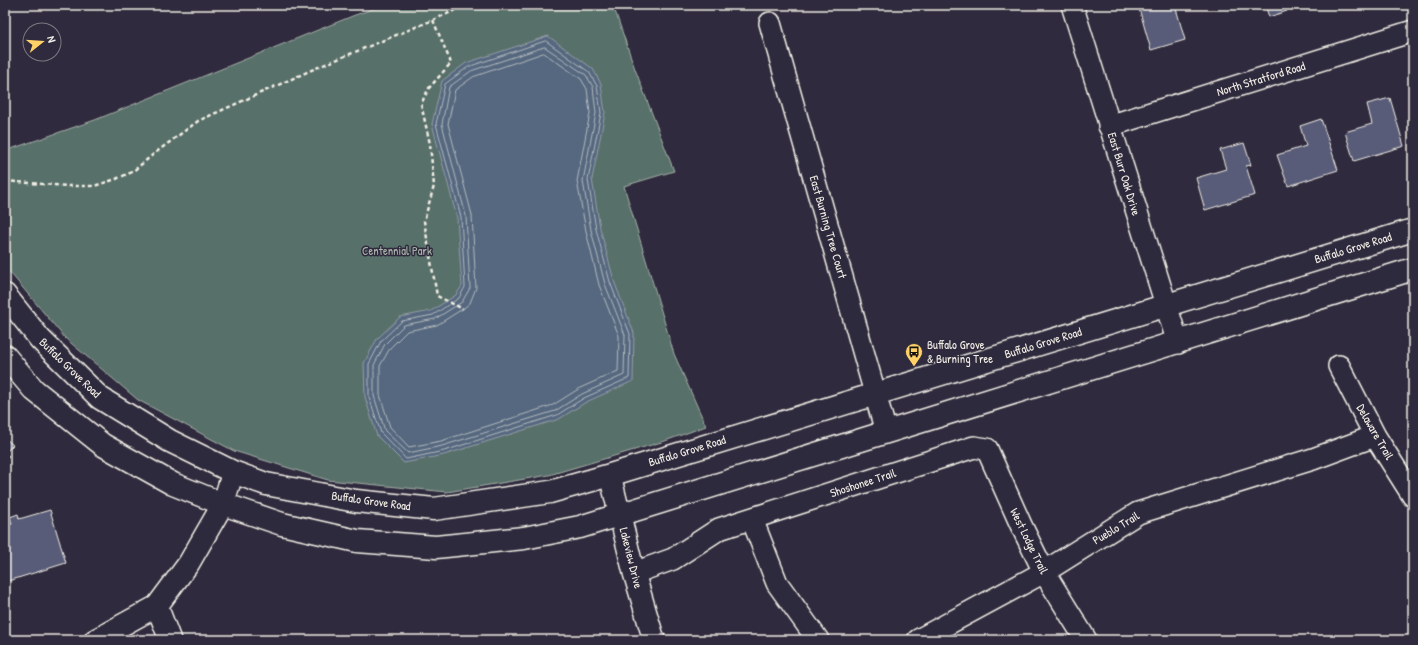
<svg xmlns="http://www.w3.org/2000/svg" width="1418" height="645" font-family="'Patrick Hand',sans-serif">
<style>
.green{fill:#59706a;stroke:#a6b0a9}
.water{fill:#55677f;stroke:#959ea9}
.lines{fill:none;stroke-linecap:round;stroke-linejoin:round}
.shore{stroke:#b4babe;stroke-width:1}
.building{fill:#595b78;stroke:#f4f1e8}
.street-casing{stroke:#f4f1e8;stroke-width:24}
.secondary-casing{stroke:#f4f1e8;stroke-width:25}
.path{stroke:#f4f1e8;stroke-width:2.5;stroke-dasharray:4 3;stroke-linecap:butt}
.street{stroke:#2f2a3d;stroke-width:21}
.secondary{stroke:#2f2a3d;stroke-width:22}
.labels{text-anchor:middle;stroke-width:3;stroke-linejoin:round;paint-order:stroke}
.street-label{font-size:12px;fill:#f4f1e8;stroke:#2f2a3d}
.park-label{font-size:12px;fill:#aeb7af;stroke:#2f2a3d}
.poi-label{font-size:12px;fill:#f4f1e8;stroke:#2f2a3d;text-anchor:start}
</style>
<rect width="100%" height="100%" fill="#2f2a3d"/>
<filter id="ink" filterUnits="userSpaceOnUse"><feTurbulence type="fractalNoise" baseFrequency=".025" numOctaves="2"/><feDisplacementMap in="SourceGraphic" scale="8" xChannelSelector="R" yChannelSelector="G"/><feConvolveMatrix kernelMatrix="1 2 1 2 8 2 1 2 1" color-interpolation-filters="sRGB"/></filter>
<g filter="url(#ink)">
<path class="green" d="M 384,5 L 613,5 L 635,69 L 674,171 L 624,186 L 674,354 L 706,426 L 665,441 L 549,475 L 447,492 L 328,480 L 234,451 L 138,400 L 65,338 L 7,269 L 5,266 L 5,151 L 95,120 L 355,15 Z"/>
<path class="water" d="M 548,36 L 593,69 L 601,84 L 605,113 L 592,179 L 600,228 L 614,281 L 634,333 L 633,381 L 586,402 L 559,419 L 444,455 L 404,463 L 377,436 L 365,397 L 364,363 L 377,339 L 400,317 L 431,311 L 456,295 L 462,286 L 457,218 L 432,124 L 442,81 L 466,63 Z"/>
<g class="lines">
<path class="shore" d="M 546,41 L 589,72 L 597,86 L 601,113 L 588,180 L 596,229 L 610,282 L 630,334 L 629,378 L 584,398 L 557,415 L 444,451 L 406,459 L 381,433 L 369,397 L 369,364 L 381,341 L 402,321 L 433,315 L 459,298 L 465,287 L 461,217 L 436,124 L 445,84 L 468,67 Z
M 545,47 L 586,75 L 593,87 L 596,113 L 583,181 L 591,230 L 605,284 L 625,335 L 624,375 L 582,394 L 555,411 L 442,446 L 408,453 L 385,431 L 374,396 L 374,365 L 385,344 L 404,325 L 435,319 L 462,302 L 470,288 L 466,216 L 442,124 L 449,87 L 471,71 Z
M 544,53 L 581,79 L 587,89 L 590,113 L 577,181 L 586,231 L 599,285 L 619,336 L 618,371 L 580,388 L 553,405 L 441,441 L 409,447 L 390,427 L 380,395 L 380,366 L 390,348 L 407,331 L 437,325 L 464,308 L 470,303 L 476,288 L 472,215 L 448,124 L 455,90 L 473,77 Z"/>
</g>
<path class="building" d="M 1138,5 L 1175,5 L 1185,40 L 1151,50 Z
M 1265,5 L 1285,5 L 1287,11 L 1269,17 Z
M 1390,98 L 1404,146 L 1354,161 L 1345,132 L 1372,124 L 1367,104 Z
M 1321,119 L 1338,170 L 1288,186 L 1277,155 L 1306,146 L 1300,126 Z
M 1244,143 L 1251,165 L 1246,166 L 1255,195 L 1205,210 L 1196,178 L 1226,169 L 1220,150 Z
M 5,438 L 13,445 L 5,453 L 9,456 L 5,460 Z
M 50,510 L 66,563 L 5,582 L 5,526 L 12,524 L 10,517 L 18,514 L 19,519 Z"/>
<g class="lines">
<defs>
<path id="street" d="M 1072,5 L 1178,343
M 770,23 L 886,432
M 1109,126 L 1413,31
M 1339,366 L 1375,436 L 1413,496
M 610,475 L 634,573 L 654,640
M 752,519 L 777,583 L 818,640
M 634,573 L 673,559 L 719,529 L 974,447 L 987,449 L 1021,525 L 1044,572 L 1086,640
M 157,606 L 170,640
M 95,640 L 157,606 L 189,563 L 223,504 L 233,472
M 918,640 L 1044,572 L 1138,513 L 1313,459 L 1375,436"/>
<path id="secondary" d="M 5,295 L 40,339 L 100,398 L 170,441 L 233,472 L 266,484 L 356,501 L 434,509 L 550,492 L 610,475 L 1413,230
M 5,356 L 34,390 L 103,445 L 173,484 L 223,504 L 282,524 L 357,541 L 436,547 L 524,538 L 580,527 L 1413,269"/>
</defs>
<use href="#street" class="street-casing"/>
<use href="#secondary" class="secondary-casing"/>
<path class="path" d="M 433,20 L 451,63 L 429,88 L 421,104 L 430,144 L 434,186 L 424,221 L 437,296 L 463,309
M 5,181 L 67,186 L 94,186 L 116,179 L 132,172 L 155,153 L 198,121 L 316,68 L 433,20 L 467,5"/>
<use href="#street" class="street"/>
<use href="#secondary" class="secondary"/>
</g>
</g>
<defs>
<symbol id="bus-pin" viewBox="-11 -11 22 30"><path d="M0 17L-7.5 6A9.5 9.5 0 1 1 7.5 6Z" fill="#ffd166" stroke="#2f2a3d"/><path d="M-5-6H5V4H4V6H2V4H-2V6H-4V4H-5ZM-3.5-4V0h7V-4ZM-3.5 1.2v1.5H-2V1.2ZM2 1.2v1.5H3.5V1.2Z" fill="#111"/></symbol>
</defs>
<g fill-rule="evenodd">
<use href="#bus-pin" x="904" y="342" width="20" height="27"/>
</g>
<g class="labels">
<g class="street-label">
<text transform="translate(1261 79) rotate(-17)" y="4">North Stratford Road</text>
<text transform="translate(1124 174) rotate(73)" y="4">East Burr Oak Drive</text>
<text transform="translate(828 227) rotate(74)" y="4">East Burning Tree Court</text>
<text transform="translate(1353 248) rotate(-17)" y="4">Buffalo Grove Road</text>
<text transform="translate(1043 343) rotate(-17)" y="4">Buffalo Grove Road</text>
<text transform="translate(70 368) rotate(44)" y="4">Buffalo Grove Road</text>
<text transform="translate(1375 432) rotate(60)" y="4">Delaware Trail</text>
<text transform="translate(687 451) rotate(-17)" y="4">Buffalo Grove Road</text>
<text transform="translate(863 483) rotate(-18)" y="4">Shoshonee Trail</text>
<text transform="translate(371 501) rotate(8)" y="4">Buffalo Grove Road</text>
<text transform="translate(1116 528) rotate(-31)" y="4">Pueblo Trail</text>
<text transform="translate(1029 541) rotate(64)" y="4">West Lodge Trail</text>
<text transform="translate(631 558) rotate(76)" y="4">Lakeview Drive</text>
</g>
<g class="park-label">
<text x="397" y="255">Centennial Park</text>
</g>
<g class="poi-label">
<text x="927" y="349">Buffalo Grove<tspan x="927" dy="14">&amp; Burning Tree</tspan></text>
</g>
</g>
<rect width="1418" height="645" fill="none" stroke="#2f2a3d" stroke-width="20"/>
<rect x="10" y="10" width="1398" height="625" fill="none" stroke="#f4f1e8" stroke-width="1.5" filter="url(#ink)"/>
<g transform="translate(42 42) rotate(73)"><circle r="19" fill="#2f2a3d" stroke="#7e7a81"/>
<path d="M0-3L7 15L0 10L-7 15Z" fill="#ffd166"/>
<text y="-6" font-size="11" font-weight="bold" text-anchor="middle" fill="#f4f1e8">N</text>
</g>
</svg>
